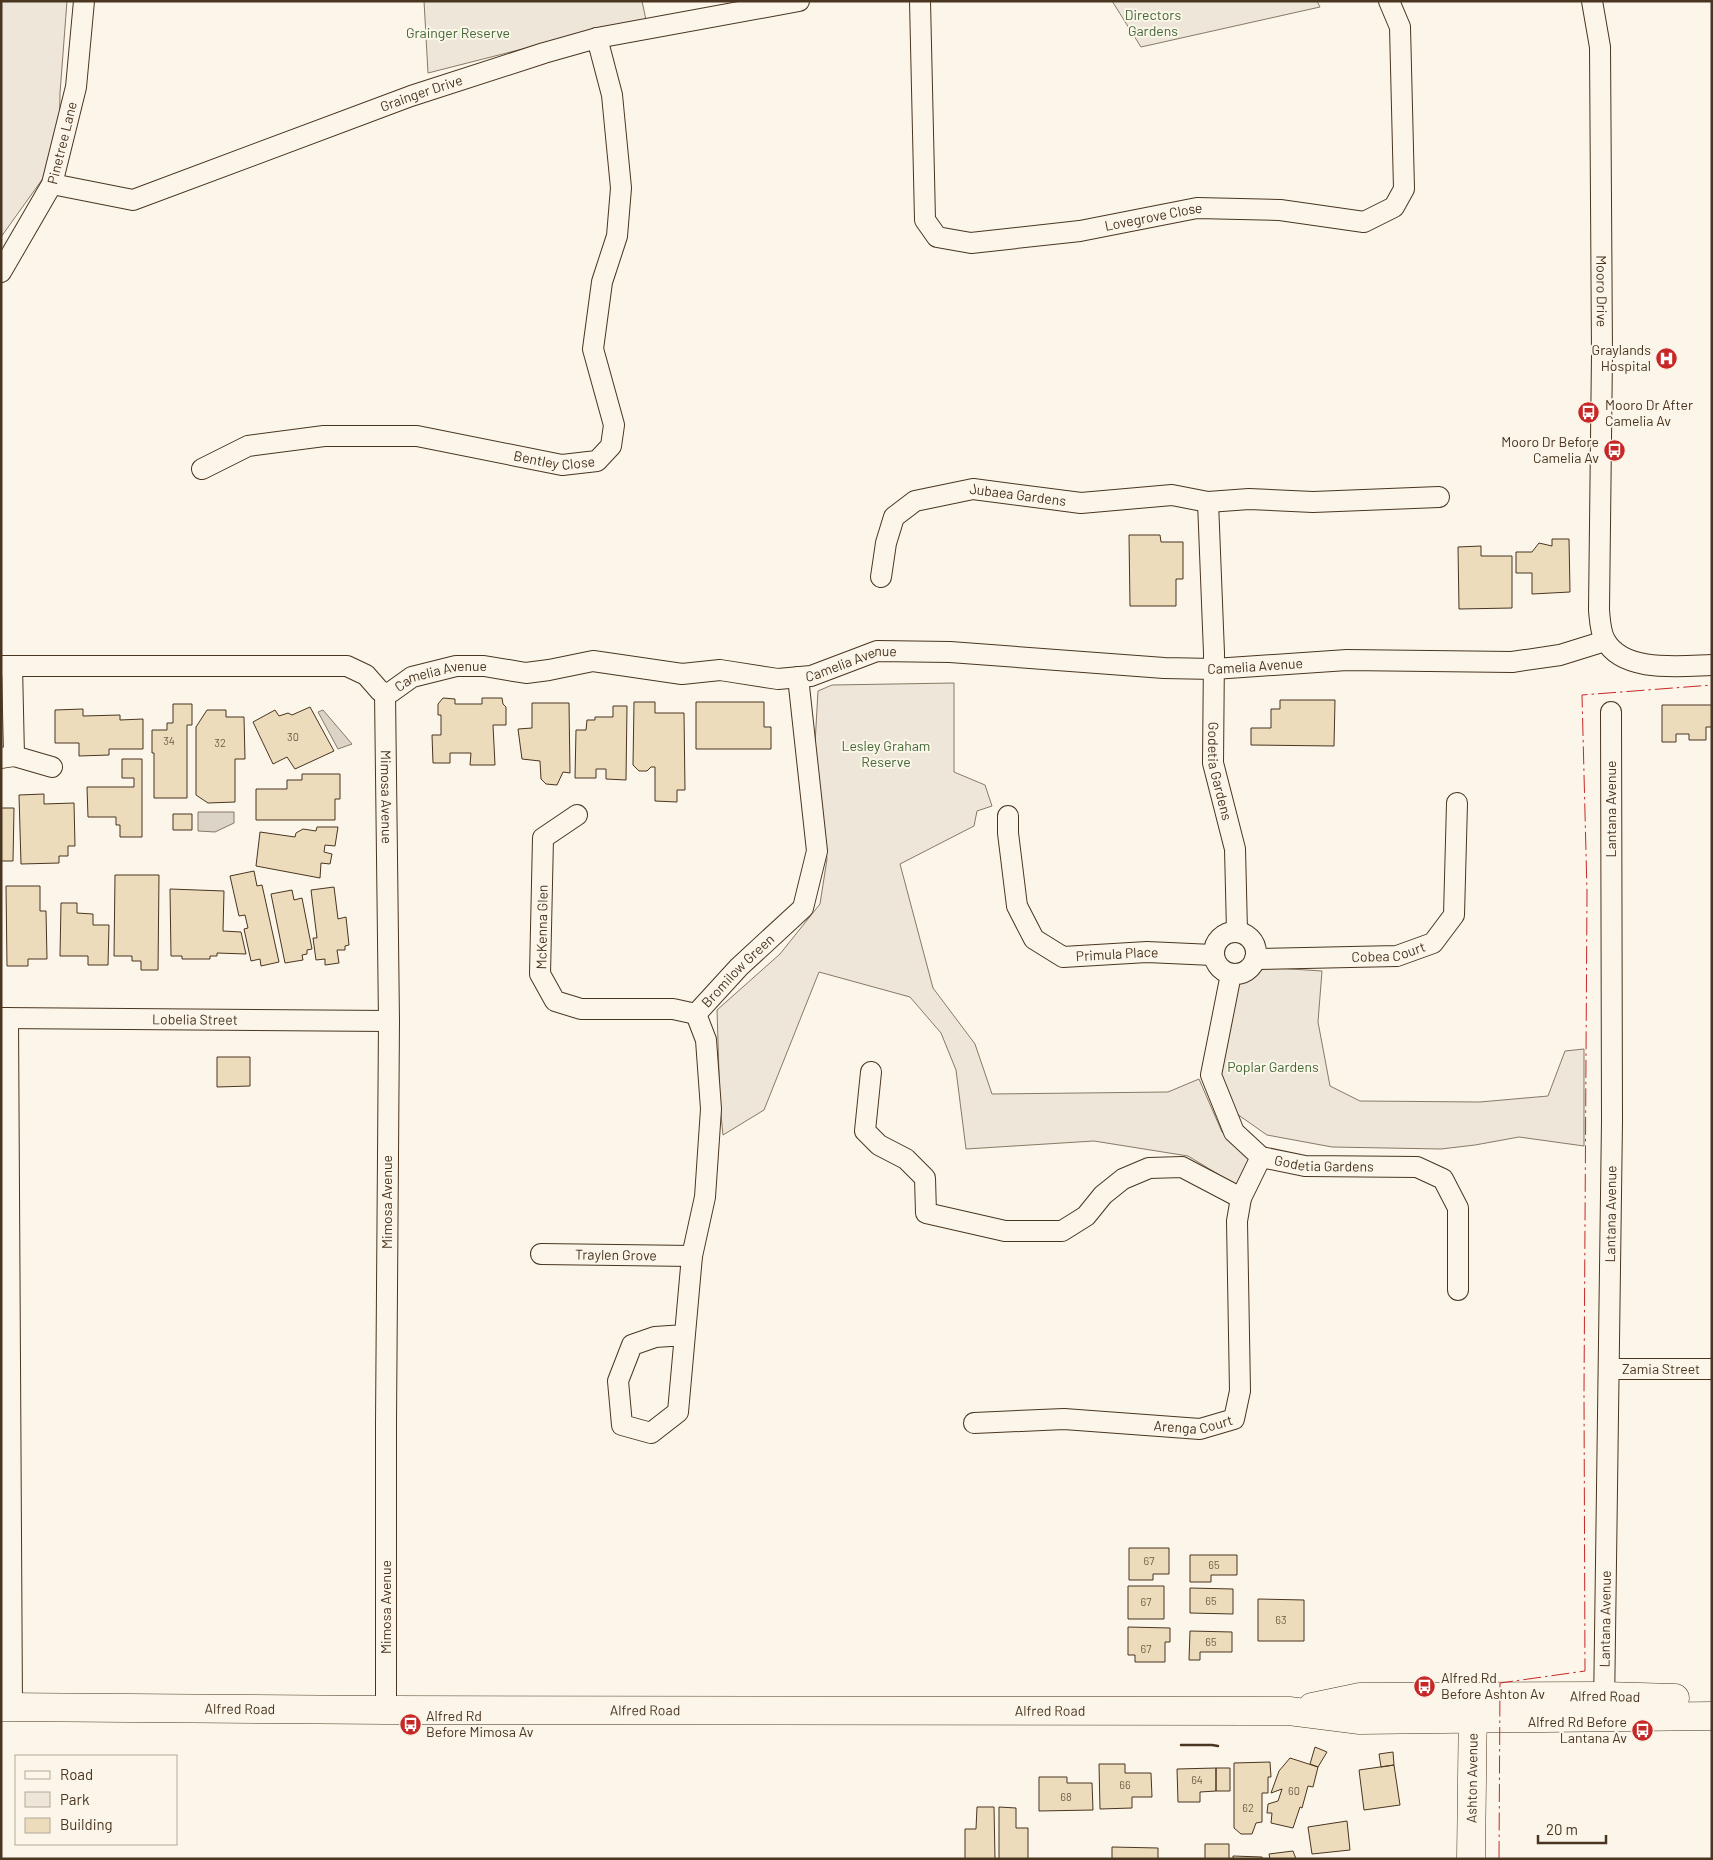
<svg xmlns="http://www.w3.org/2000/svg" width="1713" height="1860" font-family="Barlow,sans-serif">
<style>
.green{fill:#ede6d9;stroke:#887966}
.water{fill:#dcd4c6;stroke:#887966}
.building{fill:#ecdcbc;stroke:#4a3520}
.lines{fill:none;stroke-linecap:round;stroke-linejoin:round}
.street-casing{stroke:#4a3520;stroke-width:22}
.primary-casing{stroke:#4a3520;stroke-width:29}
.street{stroke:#fbf6e9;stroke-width:20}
.primary{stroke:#fbf6e9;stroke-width:28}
.wall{stroke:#4a3520;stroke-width:2.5}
.power{stroke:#c62828;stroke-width:1;stroke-dasharray:18 4 2.5 4;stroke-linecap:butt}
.labels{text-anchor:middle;stroke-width:4;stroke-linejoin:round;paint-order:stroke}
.number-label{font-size:11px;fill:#725f47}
.park-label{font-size:14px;fill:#436837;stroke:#fbf6e9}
.street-label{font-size:14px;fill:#4a3520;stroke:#fbf6e9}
.poi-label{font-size:14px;fill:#4a3520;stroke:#fbf6e9;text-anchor:end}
</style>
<rect width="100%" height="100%" fill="#fbf6e9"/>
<path class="green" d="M 1,1 L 67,1 L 60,93 L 59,156 L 1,237 Z
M 424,1 L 642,1 L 646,20 L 617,25 L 428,73 Z
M 1112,1 L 1317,1 L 1320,7 L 1141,47 Z
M 954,683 L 954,772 L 985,785 L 992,806 L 977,811 L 974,826 L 900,864 L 933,988 L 975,1044 L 992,1094 L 1168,1092 L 1199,1079 L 1222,1132 L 1251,1158 L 1236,1185 L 1188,1156 L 1094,1141 L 966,1149 L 956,1070 L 941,1033 L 910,997 L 819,972 L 764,1110 L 723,1135 L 720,1105 L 717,1010 L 780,954 L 820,904 L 827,859 L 815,744 L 818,691 L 832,685 Z
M 1261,967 L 1322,971 L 1318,1022 L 1330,1086 L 1360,1101 L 1480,1102 L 1548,1096 L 1565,1051 L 1584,1049 L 1584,1146 L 1519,1137 L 1475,1145 L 1441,1149 L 1332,1147 L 1267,1135 L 1237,1114 L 1219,1073 L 1229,984 Z"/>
<path class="water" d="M 323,710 L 352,744 L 338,749 L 318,712 Z
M 198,812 L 234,812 L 234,823 L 215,832 L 198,831 Z"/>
<path class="building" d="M 1129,535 L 1160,535 L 1161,542 L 1183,542 L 1183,579 L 1176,579 L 1176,606 L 1130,606 Z
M 1552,539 L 1569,539 L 1570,592 L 1532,594 L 1532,573 L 1516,573 L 1516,552 L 1532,552 L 1539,543 L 1552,546 Z
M 1481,546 L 1481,556 L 1512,556 L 1512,608 L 1459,609 L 1458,547 Z
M 443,698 L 455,699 L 455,704 L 482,704 L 482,698 L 502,698 L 503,704 L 506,707 L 506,725 L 493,725 L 495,765 L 470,765 L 471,753 L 450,753 L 450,763 L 433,763 L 432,735 L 441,735 L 441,715 L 438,715 L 438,704 Z
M 1280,700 L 1335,700 L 1334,746 L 1251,745 L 1251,728 L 1271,728 L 1271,709 L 1280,709 Z
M 634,702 L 655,702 L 655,713 L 684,713 L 685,790 L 677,790 L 677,802 L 655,801 L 655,767 L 651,767 L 647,771 L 639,771 L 633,765 Z
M 696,702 L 764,702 L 764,727 L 771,727 L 771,749 L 696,749 Z
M 532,703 L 569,703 L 570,773 L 563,772 L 557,785 L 546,784 L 541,779 L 540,761 L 522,759 L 518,729 L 532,728 Z
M 173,704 L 192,704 L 192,725 L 187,725 L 187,798 L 154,798 L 154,753 L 152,753 L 152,730 L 167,730 L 167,723 L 173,723 Z
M 1662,705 L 1712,705 L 1712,727 L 1706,727 L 1706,740 L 1689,740 L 1689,734 L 1676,734 L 1676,742 L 1662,742 Z
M 613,706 L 627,706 L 626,780 L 606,779 L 606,769 L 596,769 L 596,778 L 575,778 L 576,730 L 586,730 L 587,720 L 595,720 L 595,717 L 613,717 Z
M 310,707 L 334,751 L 295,769 L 287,757 L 273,764 L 253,722 L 275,710 L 279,716 L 288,713 L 292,715 Z
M 83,709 L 83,716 L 120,715 L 120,720 L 143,719 L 143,749 L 109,749 L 109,755 L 79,756 L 79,743 L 55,743 L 55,710 Z
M 207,710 L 226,710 L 226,717 L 244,717 L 245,759 L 235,759 L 235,802 L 208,803 L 196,795 L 196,727 Z
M 122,759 L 142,759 L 142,837 L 120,837 L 120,825 L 116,825 L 116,817 L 88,817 L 87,787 L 134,787 L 134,778 L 122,778 Z
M 302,774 L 340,774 L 340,799 L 335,799 L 335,820 L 256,820 L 256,789 L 287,789 L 287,780 L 302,780 Z
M 44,794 L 44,804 L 74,803 L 75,846 L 68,846 L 68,856 L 59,856 L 59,863 L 21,864 L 19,795 Z
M 1,808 L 14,808 L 13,861 L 1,861 Z
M 173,814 L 192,814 L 192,830 L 173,830 Z
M 317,827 L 338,827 L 335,846 L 325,845 L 324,852 L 332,854 L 330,864 L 321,863 L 320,878 L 256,866 L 260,832 L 295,837 L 296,833 L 303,829 L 316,831 Z
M 254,871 L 257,886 L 262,885 L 279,962 L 261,966 L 260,959 L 251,961 L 244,929 L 248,928 L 245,915 L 239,916 L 230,876 Z
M 115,875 L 159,875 L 158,970 L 141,970 L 141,961 L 132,961 L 132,956 L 114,956 Z
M 6,886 L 40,886 L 40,911 L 46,911 L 47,959 L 28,959 L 28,966 L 7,966 Z
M 334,887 L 338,919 L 346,917 L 349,945 L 345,946 L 345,950 L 337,950 L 339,963 L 325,965 L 325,959 L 316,960 L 313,938 L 317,938 L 311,890 Z
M 170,889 L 224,891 L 223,931 L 241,932 L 246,954 L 217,953 L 217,956 L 210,956 L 210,959 L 182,959 L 182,956 L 171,956 Z
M 292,890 L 294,900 L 302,898 L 312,949 L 307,950 L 307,954 L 302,955 L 303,960 L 285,963 L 271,894 Z
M 61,903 L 77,903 L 77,913 L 93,914 L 93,925 L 109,925 L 108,965 L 88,965 L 88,956 L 60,956 Z
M 217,1057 L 250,1057 L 250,1086 L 217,1087 Z
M 1129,1548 L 1169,1548 L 1169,1574 L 1153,1574 L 1153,1580 L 1129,1580 Z
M 1190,1555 L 1237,1555 L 1237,1575 L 1211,1575 L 1211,1582 L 1190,1582 Z
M 1128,1586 L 1164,1586 L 1164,1619 L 1128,1619 Z
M 1190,1588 L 1233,1589 L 1233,1614 L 1190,1613 Z
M 1258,1599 L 1304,1600 L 1304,1641 L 1258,1641 Z
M 1128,1627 L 1170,1628 L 1170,1642 L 1165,1642 L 1165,1662 L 1135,1662 L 1135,1655 L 1128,1655 Z
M 1190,1631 L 1232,1632 L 1232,1652 L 1200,1652 L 1200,1660 L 1189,1660 Z
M 1315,1747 L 1327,1752 L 1318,1767 L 1310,1764 Z
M 1393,1752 L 1394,1765 L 1381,1767 L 1379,1754 Z
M 1290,1758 L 1318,1767 L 1313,1787 L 1308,1786 L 1302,1808 L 1300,1807 L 1293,1828 L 1271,1823 L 1272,1813 L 1267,1813 L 1268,1804 L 1278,1801 L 1282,1789 L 1271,1793 L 1279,1771 Z
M 1270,1762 L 1271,1777 L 1268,1777 L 1268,1793 L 1262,1793 L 1262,1822 L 1256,1823 L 1252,1834 L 1241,1834 L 1234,1828 L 1234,1763 Z
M 1099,1764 L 1125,1764 L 1125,1773 L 1151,1773 L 1152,1797 L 1132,1797 L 1132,1808 L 1100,1809 Z
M 1394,1765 L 1400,1805 L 1364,1810 L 1359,1770 Z
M 1216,1768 L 1230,1768 L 1230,1791 L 1216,1791 Z
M 1216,1768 L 1216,1791 L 1200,1792 L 1200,1802 L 1178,1802 L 1177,1769 Z
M 1039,1777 L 1067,1777 L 1067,1783 L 1092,1783 L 1093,1810 L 1039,1811 Z
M 977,1807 L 994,1807 L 995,1859 L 965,1859 L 965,1829 L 976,1829 Z
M 999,1807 L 1016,1808 L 1016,1828 L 1028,1828 L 1028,1859 L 999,1859 Z
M 1347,1821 L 1350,1850 L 1312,1854 L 1308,1827 Z
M 1205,1844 L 1229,1844 L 1229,1859 L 1205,1859 Z
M 1112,1847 L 1158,1848 L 1158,1859 L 1112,1859 Z
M 1293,1851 L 1296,1859 L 1270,1859 L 1269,1854 Z
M 1233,1856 L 1262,1857 L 1262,1859 L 1233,1859 Z"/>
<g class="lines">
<defs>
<g id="street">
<path id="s1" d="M 920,1 L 925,220 L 937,237 L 971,243 L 1080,231 L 1197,208 L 1280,210 L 1364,222 L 1394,207 L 1404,189 L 1400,27 L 1389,1"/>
<path id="s2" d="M 1592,1 L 1600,47 L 1602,354 L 1599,610 C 1600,620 1600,631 1605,640 C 1623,673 1679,666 1712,665"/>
<path id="s3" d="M 52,184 L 133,200 L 411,96 L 544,53 L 597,38 L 799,1"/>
<path id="s4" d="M 1,272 L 52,184 L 76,87 L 84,1"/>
<path id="s5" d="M 202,469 L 248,446 L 324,436 L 417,436 L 562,465 L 597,461 L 611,446 L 614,425 L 593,349 L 602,282 L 617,236 L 621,188 L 612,95 L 597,38"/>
<path id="s6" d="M 1208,502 L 1214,653 L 1213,763 L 1235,849 L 1237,931"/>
<path id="s7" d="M 881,577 L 886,543 L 894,517 L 915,501 L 973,489 L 1081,503 L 1172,495 L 1208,502 L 1249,499 L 1313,502 L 1439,497"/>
<path id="s8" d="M 1,666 L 347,666 L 366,675 L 380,691 L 385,693 L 391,692 L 412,677 L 456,666 L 484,666 L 526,673 L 549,670 L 593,661 L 682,674 L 720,670 L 778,679 L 811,676 L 877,651 L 950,652 L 1164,668 L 1214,669 L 1347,660 L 1512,662 L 1560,655 L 1605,641"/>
<path id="s9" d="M 385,693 L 389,1021 L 386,1423 L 386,1710"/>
<path d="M 14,756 L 52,767"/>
<path d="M 1,758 L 14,756 L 12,666"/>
<path d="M 577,815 L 543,838 L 540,974 L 555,1001 L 581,1009 L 673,1009 L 696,1014"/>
<path id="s10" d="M 1008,816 L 1008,833 L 1017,906 L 1034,939 L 1063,957 L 1147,952 L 1213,955"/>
<circle cx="1235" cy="953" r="21"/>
<path id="s11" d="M 1255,959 L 1397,956 L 1433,943 L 1454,915 L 1457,803"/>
<path id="s12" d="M 1231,974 L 1211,1075 L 1234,1132 L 1261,1157 L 1305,1166 L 1417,1167 L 1443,1179 L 1458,1208 L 1458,1290"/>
<path id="s13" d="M 1,1018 L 389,1021"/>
<path d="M 8,1018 L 12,1708"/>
<path d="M 871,1072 L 865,1131 L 879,1145 L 906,1159 L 925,1178 L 926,1213 L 1005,1231 L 1062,1231 L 1086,1216 L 1103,1195 L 1123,1179 L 1149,1168 L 1182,1167 L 1241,1198"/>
<path id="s14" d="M 541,1254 L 692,1256"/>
<path id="s15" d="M 685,1335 L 655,1337 L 632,1345 L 618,1381 L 622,1425 L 651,1433 L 678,1412 L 692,1256 L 705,1197 L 711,1109 L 706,1040 L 696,1014 L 739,967 L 803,908 L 817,851 L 798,677"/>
<path id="s16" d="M 1610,1369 L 1712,1369"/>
<path id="s17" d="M 974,1423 L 1064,1419 L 1200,1429 L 1234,1419 L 1240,1391 L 1237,1221 L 1241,1198 L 1261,1157"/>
<path id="s18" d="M 1604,1709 L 1612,1121 L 1611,712"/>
</g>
<g id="primary">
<path id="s19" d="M 1,1707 L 386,1710 L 1289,1711 L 1360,1720 L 1712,1716"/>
<path id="s20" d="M 1312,1707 L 1360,1697 L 1604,1696 L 1675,1698"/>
<path id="s21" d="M 1471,1859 L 1473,1701"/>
</g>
</defs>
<use href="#street" class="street-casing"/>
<use href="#primary" class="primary-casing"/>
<use href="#street" class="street"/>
<use href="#primary" class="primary"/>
<path class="wall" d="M 1181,1745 L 1212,1745 L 1218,1746"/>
<path class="power" d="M 1499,1859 L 1500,1683 L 1585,1671 L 1584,1392 L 1587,892 L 1582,695 L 1712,685"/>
</g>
<defs>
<symbol id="hospital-disc" viewBox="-11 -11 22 22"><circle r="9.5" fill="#c62828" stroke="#fbf6e9"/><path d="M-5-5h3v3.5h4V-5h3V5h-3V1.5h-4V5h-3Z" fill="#fff"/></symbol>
<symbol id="bus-disc" viewBox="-11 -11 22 22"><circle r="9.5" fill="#c62828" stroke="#fbf6e9"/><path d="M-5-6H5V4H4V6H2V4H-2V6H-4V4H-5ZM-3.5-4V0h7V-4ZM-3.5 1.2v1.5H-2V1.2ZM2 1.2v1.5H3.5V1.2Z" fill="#fff"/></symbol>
</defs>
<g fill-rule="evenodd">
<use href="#hospital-disc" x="1654" y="346" width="25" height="25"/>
<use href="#bus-disc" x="1576" y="400" width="25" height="25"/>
<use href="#bus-disc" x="1602" y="438" width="25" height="25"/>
<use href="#bus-disc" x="1412" y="1674" width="25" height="25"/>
<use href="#bus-disc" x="398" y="1712" width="25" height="25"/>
<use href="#bus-disc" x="1630" y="1718" width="25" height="25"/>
</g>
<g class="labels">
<g class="number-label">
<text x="293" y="741">30</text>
<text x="169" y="745">34</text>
<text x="220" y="747">32</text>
<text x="1149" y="1565">67</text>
<text x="1214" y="1569">65</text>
<text x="1211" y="1605">65</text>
<text x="1146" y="1606">67</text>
<text x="1281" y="1624">63</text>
<text x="1211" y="1646">65</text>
<text x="1146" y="1653">67</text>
<text x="1197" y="1784">64</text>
<text x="1125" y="1789">66</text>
<text x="1294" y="1795">60</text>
<text x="1066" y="1801">68</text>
<text x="1248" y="1812">62</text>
</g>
<g class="park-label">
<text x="1153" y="20">Directors<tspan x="1153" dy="16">Gardens</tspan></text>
<text x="458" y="38">Grainger Reserve</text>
<text x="886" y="751">Lesley Graham<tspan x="886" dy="16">Reserve</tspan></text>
<text x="1273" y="1072">Poplar Gardens</text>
</g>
<g class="street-label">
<text dy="5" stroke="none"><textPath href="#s3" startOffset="390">Grainger Drive</textPath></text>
<text dy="5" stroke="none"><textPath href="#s4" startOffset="144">Pinetree Lane</textPath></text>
<text dy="5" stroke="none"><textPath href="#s1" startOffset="459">Lovegrove Close</textPath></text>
<text dy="5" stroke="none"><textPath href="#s2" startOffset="291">Mooro Drive</textPath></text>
<text dy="5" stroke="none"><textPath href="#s5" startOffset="361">Bentley Close</textPath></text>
<text dy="5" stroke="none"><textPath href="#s7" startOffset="192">Jubaea Gardens</textPath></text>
<text dy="5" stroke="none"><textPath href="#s8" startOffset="872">Camelia Avenue</textPath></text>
<text dy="5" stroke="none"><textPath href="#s8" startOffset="1279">Camelia Avenue</textPath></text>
<text dy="5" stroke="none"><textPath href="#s8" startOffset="454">Camelia Avenue</textPath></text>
<text dy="5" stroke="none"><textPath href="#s6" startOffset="270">Godetia Gardens</textPath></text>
<text dy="5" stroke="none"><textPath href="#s9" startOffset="104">Mimosa Avenue</textPath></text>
<text transform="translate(1611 809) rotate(-90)" y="5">Lantana Avenue</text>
<text transform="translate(542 927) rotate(-89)" y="5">McKenna Glen</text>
<text dy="5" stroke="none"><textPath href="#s11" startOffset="134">Cobea Court</textPath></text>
<text dy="5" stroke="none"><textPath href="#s10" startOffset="216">Primula Place</textPath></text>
<text dy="5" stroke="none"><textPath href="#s15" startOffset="664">Bromilow Green</textPath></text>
<text dy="5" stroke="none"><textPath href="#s13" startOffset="194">Lobelia Street</textPath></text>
<text dy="5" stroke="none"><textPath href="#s12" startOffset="265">Godetia Gardens</textPath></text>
<text transform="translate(387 1202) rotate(-90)" y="5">Mimosa Avenue</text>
<text dy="5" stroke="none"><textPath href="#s18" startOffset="495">Lantana Avenue</textPath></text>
<text dy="5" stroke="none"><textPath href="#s14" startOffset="75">Traylen Grove</textPath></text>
<text dy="5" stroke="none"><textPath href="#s16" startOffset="51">Zamia Street</textPath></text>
<text dy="5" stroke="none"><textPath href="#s17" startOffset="220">Arenga Court</textPath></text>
<text transform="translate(386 1607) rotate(-90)" y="5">Mimosa Avenue</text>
<text dy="5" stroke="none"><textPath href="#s18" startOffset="90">Lantana Avenue</textPath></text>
<text dy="5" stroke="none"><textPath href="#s20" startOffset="294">Alfred Road</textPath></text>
<text dy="5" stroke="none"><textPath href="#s19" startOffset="239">Alfred Road</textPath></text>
<text dy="5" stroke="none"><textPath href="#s19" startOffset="644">Alfred Road</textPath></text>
<text dy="5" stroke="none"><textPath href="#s19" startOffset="1049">Alfred Road</textPath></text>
<text dy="5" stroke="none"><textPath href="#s21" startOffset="81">Ashton Avenue</textPath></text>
</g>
<g class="poi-label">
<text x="1651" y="355">Graylands<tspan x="1651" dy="16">Hospital</tspan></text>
<text x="1605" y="410" text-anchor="start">Mooro Dr After<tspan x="1605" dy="16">Camelia Av</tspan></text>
<text x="1599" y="447">Mooro Dr Before<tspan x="1599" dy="16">Camelia Av</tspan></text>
<text x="1441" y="1683" text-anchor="start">Alfred Rd<tspan x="1441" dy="16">Before Ashton Av</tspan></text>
<text x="426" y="1721" text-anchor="start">Alfred Rd<tspan x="426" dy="16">Before Mimosa Av</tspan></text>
<text x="1627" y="1727">Alfred Rd Before<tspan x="1627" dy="16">Lantana Av</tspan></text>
</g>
</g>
<rect width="1713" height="1860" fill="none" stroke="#4a3520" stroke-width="5"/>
<rect x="15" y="1755" width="162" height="90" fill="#fbf6e9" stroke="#b4a999"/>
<rect x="25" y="1771" width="25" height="8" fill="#fbf6e9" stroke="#b4a999"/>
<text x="60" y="1780" font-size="15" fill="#4a3520">Road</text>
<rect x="25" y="1792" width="25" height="15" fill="#ede6d9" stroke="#b4a999"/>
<text x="60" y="1805" font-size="15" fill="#4a3520">Park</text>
<rect x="25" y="1818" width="25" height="15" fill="#ecdcbc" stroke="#b4a999"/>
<text x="60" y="1830" font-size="15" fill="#4a3520">Building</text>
<path d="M1538 1835v8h68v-8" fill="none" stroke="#4a3520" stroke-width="2.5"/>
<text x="1546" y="1835" font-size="15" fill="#4a3520" stroke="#fbf6e9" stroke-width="4" paint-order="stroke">20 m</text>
</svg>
